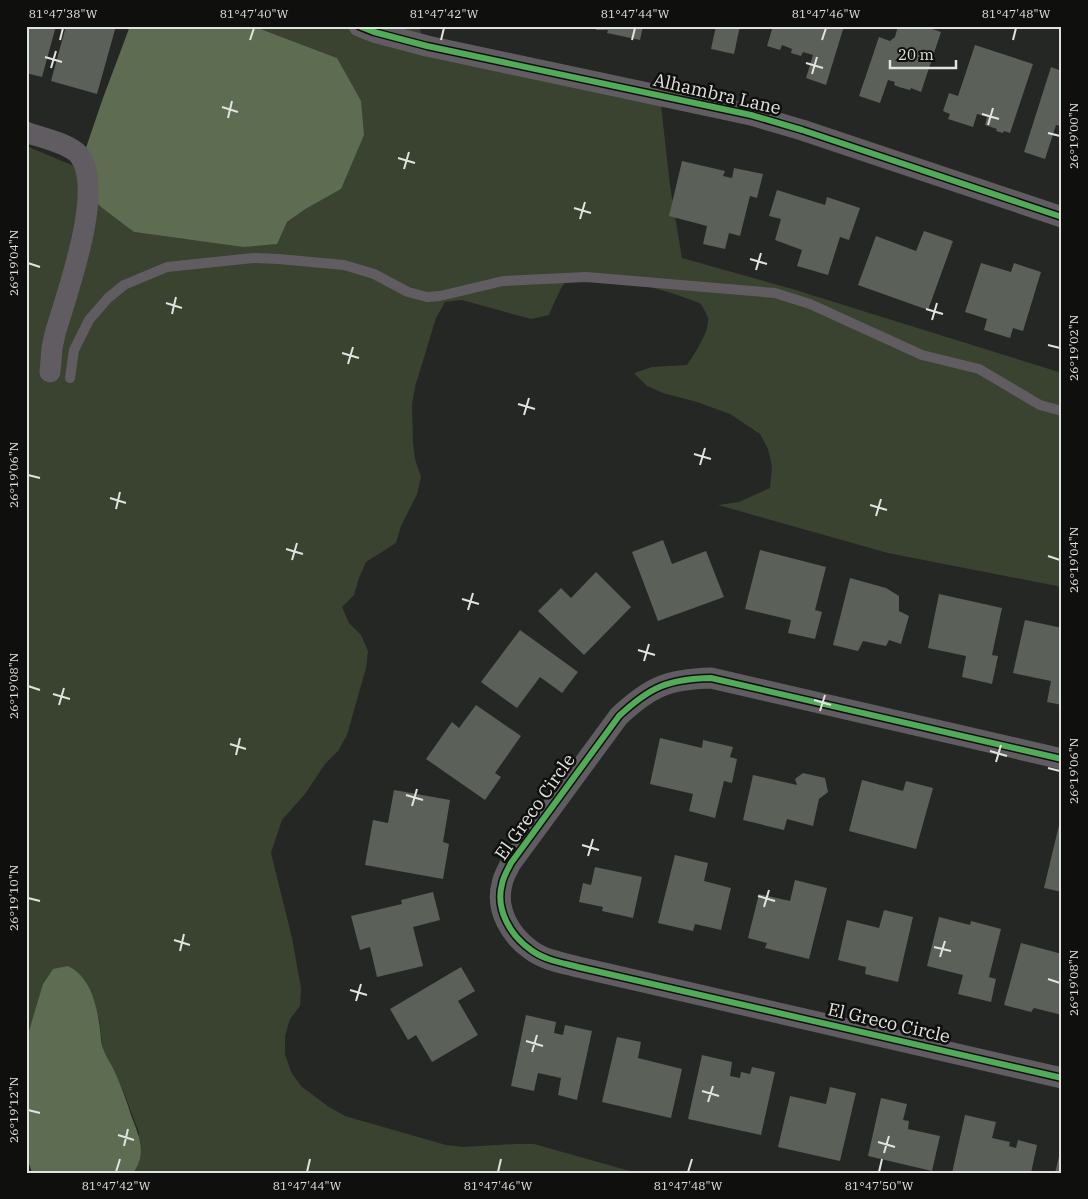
<svg xmlns="http://www.w3.org/2000/svg" width="1088" height="1199" font-family="'IBM Plex Serif',serif">
<style>
.green{fill:#394330}
.water{fill:#5e6c52}
.building{fill:#5b6058}
.lines{fill:none;stroke-linecap:round;stroke-linejoin:round}
.service{stroke:#615c61;stroke-width:10}
.minor{stroke:#615c61;stroke-width:21}
.cycleway-casing{stroke:#0f100e;stroke-width:9}
.cycleway{stroke:#51ab58;stroke-width:6}
.ticks{fill:none;stroke:#e1e3e0;stroke-width:2}
.labels{text-anchor:middle;stroke-width:5;stroke-linejoin:round;paint-order:stroke}
.street-label{font-size:18px;fill:#e1e3e0;stroke:#0f100e}
.neatline{fill:none;stroke:#e1e3e0;stroke-width:2}
.ticks-label{font-size:12px;text-anchor:middle;fill:#e1e3e0}
</style>
<rect width="100%" height="100%" fill="#252724"/>
<path class="green" d="M 253,26 L 419,26 L 425,44 L 661,105 L 670,186 L 682,258 L 789,288 L 1062,373 L 1062,587 L 888,553 L 718,505 L 739,502 L 770,488 L 772,466 L 768,449 L 760,434 L 730,414 L 697,402 L 663,393 L 647,386 L 634,373 L 652,367 L 687,365 C 694,355 710,331 708,318 C 707,314 703,308 701,304 C 679,294 581,263 564,284 C 560,289 552,308 549,315 L 531,319 L 462,300 L 445,302 L 436,318 L 415,387 L 412,404 L 413,443 L 415,459 L 421,477 L 417,494 L 401,526 L 396,543 L 366,562 L 359,578 L 354,595 L 342,607 L 349,623 L 361,635 L 368,651 L 366,668 L 347,735 L 338,751 L 325,764 L 305,794 L 282,820 L 271,853 L 292,938 L 301,988 L 300,1006 L 290,1019 L 285,1036 L 285,1054 L 291,1072 L 301,1086 L 329,1107 L 345,1116 L 446,1145 L 463,1147 L 516,1144 L 534,1144 L 637,1173 L 133,1173 L 136,1168 L 139,1133 L 126,1098 L 112,1067 L 103,1051 L 99,1017 L 26,1041 L 26,146 L 79,168 L 134,232 L 185,239 L 287,222 L 307,208 L 337,58 Z"/>
<path class="water" d="M 130,26 L 253,26 L 337,58 L 361,101 L 364,135 L 341,189 L 307,208 L 287,222 L 277,244 L 244,247 L 134,232 L 101,207 L 79,184 L 79,168 L 103,98 Z
M 68,966 C 91,977 97,1006 100,1029 C 101,1036 101,1045 104,1051 C 106,1057 110,1062 113,1068 C 120,1083 126,1099 131,1115 C 138,1134 148,1153 133,1173 L 32,1173 L 26,1154 L 26,1041 L 43,984 L 53,969 Z"/>
<path class="building" d="M 26,26 L 56,26 L 42,77 L 26,73 Z
M 66,26 L 116,26 L 97,94 L 51,81 Z
M 594,26 L 643,26 L 640,40 L 607,33 L 608,30 L 596,30 Z
M 716,26 L 740,26 L 734,54 L 711,49 Z
M 773,26 L 844,26 L 826,85 L 806,78 L 813,55 L 803,52 L 801,56 L 791,53 L 792,49 L 782,45 L 780,50 L 767,46 Z
M 898,26 L 924,26 L 941,32 L 921,92 L 911,88 L 910,90 L 899,87 L 894,85 L 895,82 L 888,80 L 880,103 L 859,96 L 879,37 L 890,41 L 895,37 Z
M 975,45 L 1033,64 L 1010,133 L 1004,131 L 1003,133 L 996,131 L 997,129 L 985,125 L 987,117 L 977,114 L 973,127 L 948,119 L 950,114 L 943,111 L 949,93 L 958,96 Z
M 1051,67 L 1062,71 L 1062,126 L 1056,125 L 1045,159 L 1024,152 Z
M 682,161 L 725,171 L 723,176 L 732,178 L 734,168 L 763,174 L 757,198 L 750,196 L 740,236 L 729,233 L 725,249 L 703,244 L 707,226 L 669,216 Z
M 777,190 L 825,205 L 827,197 L 860,208 L 849,240 L 840,237 L 828,275 L 797,266 L 802,250 L 775,240 L 781,219 L 769,216 Z
M 924,231 L 953,241 L 928,310 L 858,285 L 876,236 L 916,251 Z
M 981,263 L 1011,272 L 1014,263 L 1041,272 L 1023,331 L 1013,328 L 1010,338 L 984,330 L 987,319 L 965,312 Z
M 663,540 L 672,564 L 706,551 L 724,597 L 658,621 L 632,552 Z
M 760,550 L 826,567 L 815,610 L 822,612 L 815,639 L 788,633 L 791,620 L 745,609 Z
M 596,572 L 631,607 L 584,655 L 538,611 L 561,588 L 571,598 Z
M 850,578 L 886,588 L 899,596 L 899,611 L 909,616 L 901,644 L 889,640 L 886,646 L 863,641 L 858,651 L 833,645 Z
M 939,594 L 1002,608 L 992,655 L 998,656 L 992,684 L 962,677 L 966,656 L 928,648 Z
M 1025,620 L 1062,628 L 1062,705 L 1047,702 L 1051,681 L 1013,673 Z
M 520,630 L 578,672 L 562,693 L 540,677 L 517,708 L 481,682 Z
M 476,705 L 521,736 L 495,773 L 501,777 L 485,800 L 426,759 L 452,722 L 459,728 Z
M 660,738 L 702,748 L 703,740 L 733,747 L 730,757 L 737,759 L 732,783 L 724,781 L 715,818 L 689,811 L 693,794 L 650,784 Z
M 803,773 L 825,778 L 828,792 L 819,799 L 813,826 L 787,819 L 784,830 L 743,820 L 753,775 L 797,785 L 795,779 Z
M 862,780 L 903,791 L 906,781 L 933,788 L 916,849 L 849,831 Z
M 394,790 L 450,800 L 443,842 L 449,844 L 443,879 L 365,865 L 373,820 L 388,823 Z
M 1060,821 L 1062,821 L 1062,892 L 1044,888 Z
M 675,855 L 708,863 L 704,881 L 731,888 L 721,930 L 695,924 L 693,931 L 658,923 Z
M 595,867 L 642,877 L 633,918 L 602,911 L 603,907 L 579,902 L 583,883 L 591,885 Z
M 795,880 L 827,888 L 809,959 L 765,948 L 767,943 L 748,938 L 759,894 L 790,901 Z
M 433,892 L 440,920 L 413,927 L 423,966 L 377,977 L 370,947 L 360,950 L 351,916 L 402,904 L 401,900 Z
M 884,910 L 913,917 L 898,982 L 865,974 L 866,967 L 838,960 L 847,920 L 879,928 Z
M 939,917 L 970,925 L 971,921 L 1001,929 L 989,977 L 996,979 L 991,1002 L 958,994 L 963,975 L 927,966 Z
M 1021,943 L 1062,954 L 1062,1015 L 1034,1008 L 1031,1012 L 1004,1005 Z
M 461,967 L 475,991 L 458,1001 L 478,1035 L 432,1062 L 416,1035 L 408,1040 L 390,1009 Z
M 526,1015 L 556,1022 L 554,1033 L 563,1035 L 565,1025 L 592,1031 L 577,1100 L 558,1095 L 561,1078 L 538,1073 L 534,1091 L 511,1086 Z
M 617,1037 L 641,1042 L 638,1058 L 682,1069 L 671,1118 L 602,1102 Z
M 702,1055 L 732,1062 L 730,1076 L 740,1078 L 741,1072 L 750,1074 L 752,1067 L 775,1072 L 761,1135 L 688,1119 Z
M 830,1087 L 856,1093 L 840,1161 L 778,1147 L 790,1096 L 826,1104 Z
M 881,1098 L 907,1104 L 903,1120 L 909,1121 L 908,1129 L 940,1136 L 932,1171 L 868,1156 Z
M 965,1115 L 996,1122 L 992,1138 L 1010,1142 L 1009,1146 L 1016,1148 L 1018,1140 L 1037,1145 L 1031,1173 L 952,1173 Z
M 1061,1148 L 1062,1173 L 1055,1173 Z"/>
<g class="lines">
<path class="service" d="M 70,378 L 74,350 L 89,320 L 108,298 L 124,285 L 167,267 L 253,258 L 279,259 L 344,265 L 374,274 L 408,292 L 427,297 L 440,296 L 503,281 L 586,277 L 775,293 L 810,304 L 922,355 L 979,369 L 1040,405 L 1062,411"/>
<path class="minor" d="M 359,26 L 374,32 L 427,46 L 751,115 L 802,130 L 1062,217
M 26,132 C 41,138 69,143 79,155 C 106,189 66,295 55,334 L 52,348 L 50,372
M 1062,759 L 711,678 C 668,679 650,687 619,716 L 511,863 C 508,869 503,877 502,884 C 495,910 511,936 531,950 C 544,960 563,963 578,967 L 1062,1078"/>
<defs>
<path id="cycleway" d="M 359,26 L 374,32 L 427,46 L 751,115 L 802,130 L 1062,217
M 1062,759 L 711,678 C 668,679 650,687 619,716 L 511,863 C 508,869 503,877 502,884 C 495,910 511,936 531,950 C 544,960 563,963 578,967 L 1062,1078"/>
</defs>
<use href="#cycleway" class="cycleway-casing"/>
<use href="#cycleway" class="cycleway"/>
</g>
<path class="ticks" d="M 60,40 L 63,28M 250,40 L 254,28M 441,40 L 444,28M 632,40 L 635,28M 822,40 L 826,28M 1013,40 L 1016,28M 45,57 L 62,62M 806,63 L 823,68M 51,68 L 56,51M 812,74 L 817,57M 222,107 L 238,112M 982,114 L 999,119M 228,118 L 232,101M 988,125 L 993,108M 1048,133 L 1060,136M 398,158 L 415,163M 404,169 L 409,152M 574,208 L 591,213M 580,219 L 585,202M 750,259 L 767,264M 28,263 L 40,267M 756,270 L 761,253M 166,303 L 182,308M 926,309 L 943,314M 172,314 L 176,297M 932,320 L 937,303M 1048,345 L 1060,348M 342,353 L 359,358M 348,364 L 353,347M 518,404 L 535,409M 524,415 L 529,398M 694,454 L 711,459M 700,465 L 705,448M 28,475 L 40,478M 110,498 L 126,503M 870,505 L 887,510M 116,509 L 120,492M 876,516 L 881,499M 286,549 L 303,554M 1048,556 L 1060,560M 292,560 L 297,543M 462,599 L 479,604M 468,610 L 473,593M 638,650 L 655,655M 644,661 L 649,644M 28,686 L 40,690M 53,694 L 70,699M 814,700 L 831,705M 59,705 L 64,688M 820,711 L 825,695M 230,744 L 246,749M 990,751 L 1007,756M 236,755 L 240,738M 996,762 L 1001,745M 1048,768 L 1060,771M 406,795 L 423,800M 412,806 L 417,789M 582,845 L 599,850M 588,856 L 593,839M 758,896 L 775,901M 28,898 L 40,901M 764,907 L 769,890M 174,940 L 190,945M 934,947 L 951,951M 180,951 L 184,934M 940,957 L 945,941M 1048,979 L 1060,983M 350,990 L 367,995M 356,1001 L 361,984M 526,1041 L 543,1046M 532,1052 L 537,1035M 702,1091 L 719,1096M 708,1102 L 713,1086M 28,1110 L 40,1113M 118,1135 L 134,1140M 878,1142 L 895,1147M 124,1146 L 128,1129M 884,1153 L 889,1136M 116,1172 L 120,1159M 307,1172 L 310,1159M 498,1172 L 501,1159M 688,1172 L 692,1159M 879,1172 L 882,1159"/>
<g class="labels">
<g class="street-label">
<text transform="translate(717 94) rotate(13)" y="6">Alhambra Lane</text>
<text transform="translate(535 807) rotate(-55)" y="6">El Greco Circle</text>
<text transform="translate(889 1023) rotate(13)" y="6">El Greco Circle</text>
</g>
</g>
<rect width="1088" height="1199" fill="none" stroke="#0f100e" stroke-width="55"/>
<path d="M890 60v8h66v-8" fill="none" stroke="#e1e3e0" stroke-width="2.5"/>
<text x="898" y="60" font-size="15" fill="#e1e3e0" stroke="#0f100e" stroke-width="4" paint-order="stroke">20 m</text>
<rect x="28" y="28" width="1032" height="1144" class="neatline"/>
<g class="ticks-label">
<text x="63" y="18">81°47'38"W</text>
<text x="254" y="18">81°47'40"W</text>
<text x="444" y="18">81°47'42"W</text>
<text x="635" y="18">81°47'44"W</text>
<text x="826" y="18">81°47'46"W</text>
<text x="1016" y="18">81°47'48"W</text>
<text transform="translate(1074 136) rotate(-90)" y="4">26°19'00"N</text>
<text transform="translate(14 263) rotate(-90)" y="4">26°19'04"N</text>
<text transform="translate(1074 348) rotate(-90)" y="4">26°19'02"N</text>
<text transform="translate(14 475) rotate(-90)" y="4">26°19'06"N</text>
<text transform="translate(1074 560) rotate(-90)" y="4">26°19'04"N</text>
<text transform="translate(14 686) rotate(-90)" y="4">26°19'08"N</text>
<text transform="translate(1074 771) rotate(-90)" y="4">26°19'06"N</text>
<text transform="translate(14 898) rotate(-90)" y="4">26°19'10"N</text>
<text transform="translate(1074 983) rotate(-90)" y="4">26°19'08"N</text>
<text transform="translate(14 1110) rotate(-90)" y="4">26°19'12"N</text>
<text x="116" y="1190">81°47'42"W</text>
<text x="307" y="1190">81°47'44"W</text>
<text x="498" y="1190">81°47'46"W</text>
<text x="688" y="1190">81°47'48"W</text>
<text x="879" y="1190">81°47'50"W</text>
</g>
</svg>
